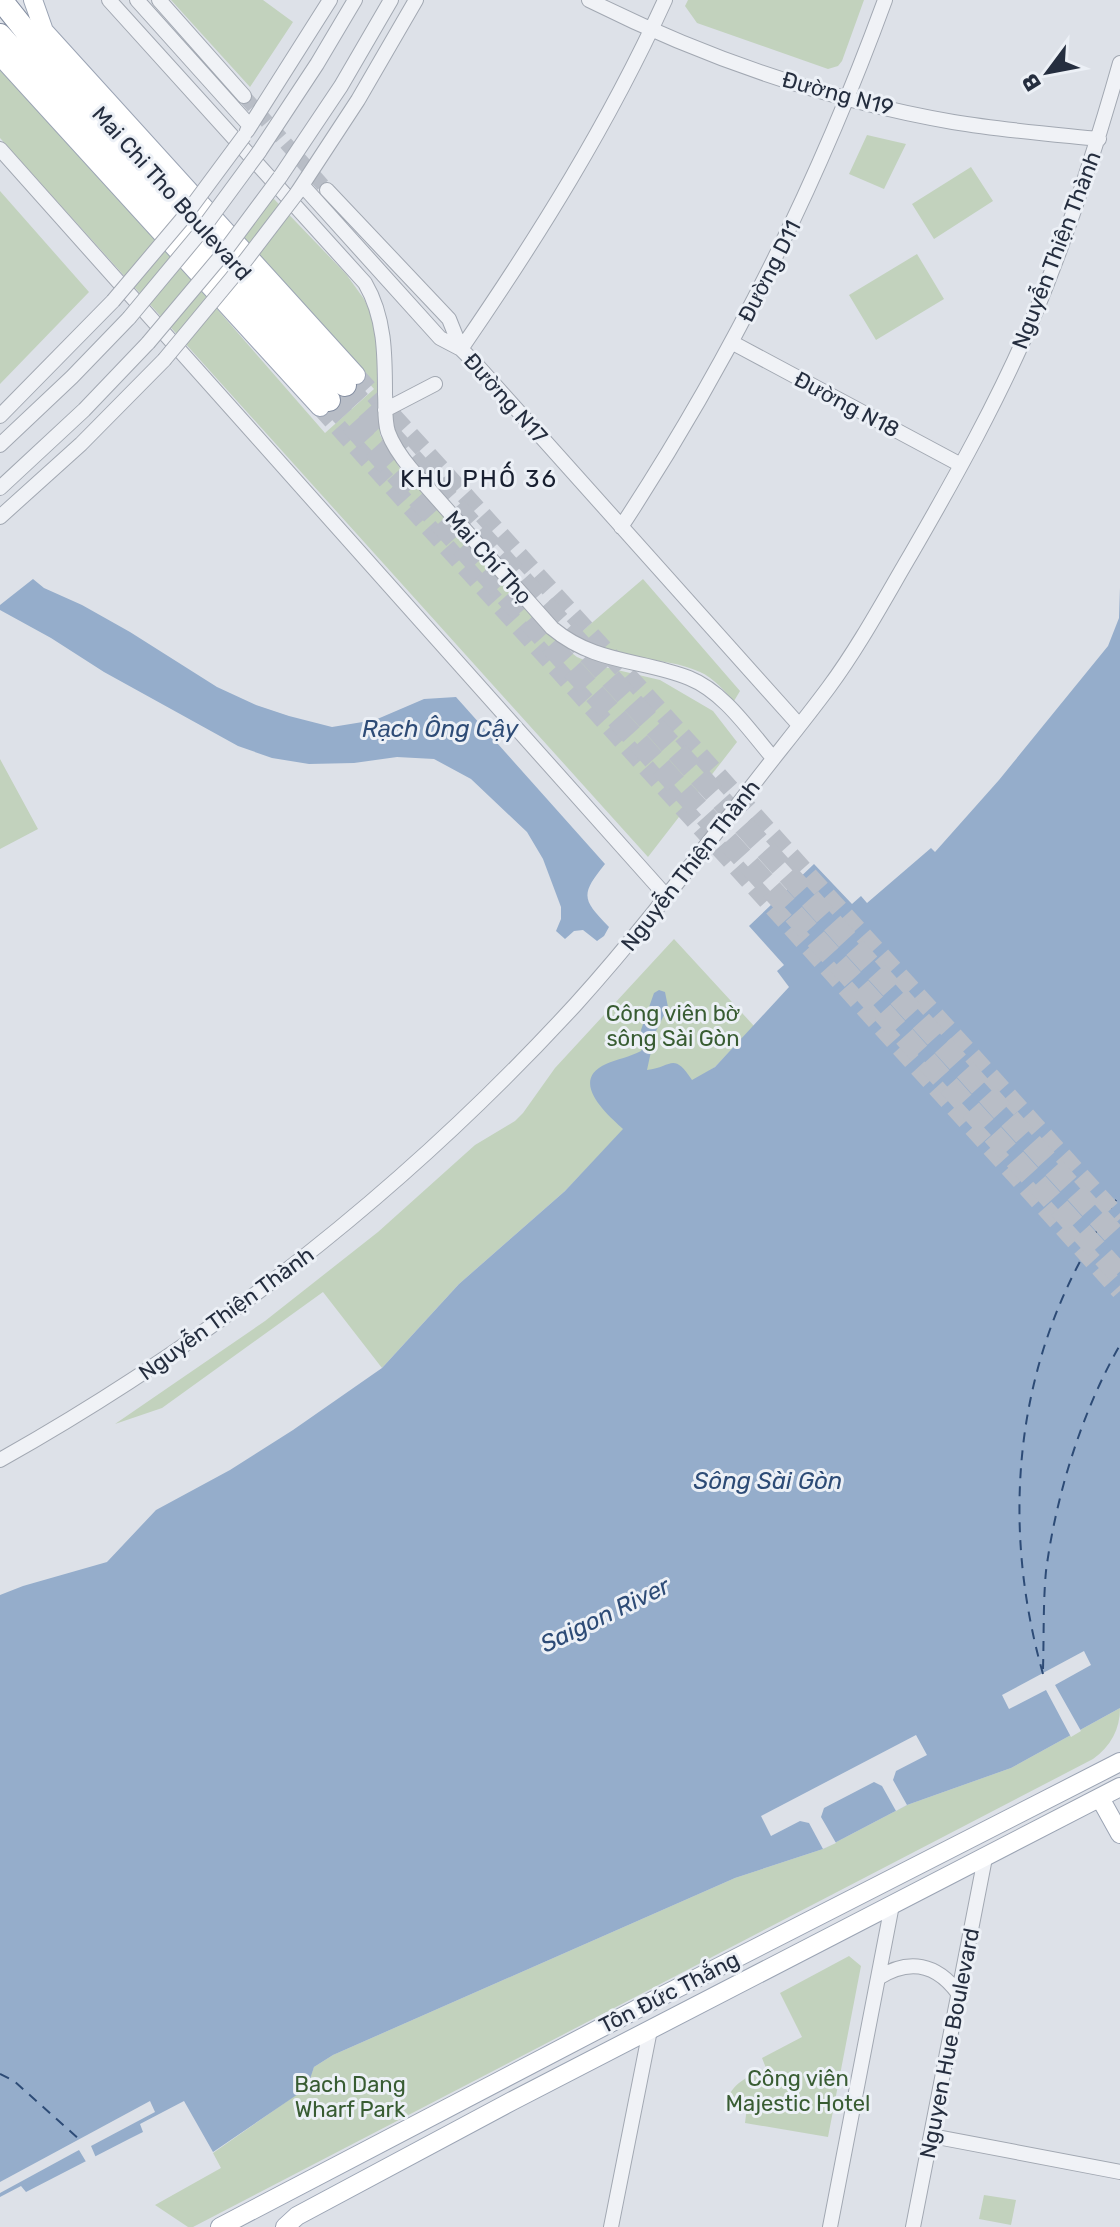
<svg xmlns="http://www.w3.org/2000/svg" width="1120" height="2227" font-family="Rubik,sans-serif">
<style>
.green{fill:#c2d2bd}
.water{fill:#95adcb}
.pier{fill:#dde1e8}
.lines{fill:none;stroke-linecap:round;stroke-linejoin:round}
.ferry{stroke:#2d4b76;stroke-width:2;stroke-dasharray:10 8;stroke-linecap:butt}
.minor-tunnel{stroke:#b8bdc6;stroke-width:14;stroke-dasharray:14 7;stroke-linecap:butt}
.major-tunnel{stroke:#b8bdc6;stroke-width:18;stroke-dasharray:18 9;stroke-linecap:butt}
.highway-tunnel{stroke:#b8bdc6;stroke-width:22;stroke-dasharray:22 11;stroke-linecap:butt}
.minor-casing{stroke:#a2a8b2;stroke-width:16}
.major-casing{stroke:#9ba4b4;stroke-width:20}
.highway-casing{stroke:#838da0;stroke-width:24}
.minor{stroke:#f0f2f6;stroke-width:14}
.major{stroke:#fff;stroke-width:18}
.highway{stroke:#fff;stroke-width:22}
.minor-bridge-casing{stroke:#a2a8b2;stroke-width:16;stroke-linecap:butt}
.minor-bridge{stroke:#f0f2f6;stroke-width:14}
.labels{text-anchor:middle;stroke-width:6;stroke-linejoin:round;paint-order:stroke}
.street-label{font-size:22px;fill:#252e3f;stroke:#ecf0f6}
.park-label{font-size:22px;fill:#385c32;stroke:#ecf0f6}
.neighbourhood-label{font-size:24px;letter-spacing:2px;fill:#181f30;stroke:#ecf0f6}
.water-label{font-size:24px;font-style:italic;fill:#2d4b76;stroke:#ecf0f6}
</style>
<rect width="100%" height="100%" fill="#dde1e8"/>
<path class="green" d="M 171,0 L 263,0 L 293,22 L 250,87 Z
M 688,0 L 864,0 L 842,61 L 838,66 L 828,69 L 697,23 L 685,6 Z
M 0,68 L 21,84 L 325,433 L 374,389 L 236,233 L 273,198 L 346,274 L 364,299 L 376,325 L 380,435 L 399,467 L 556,641 L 577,657 L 596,665 L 660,680 L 713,711 L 737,742 L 648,857 L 0,138 Z
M 867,135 L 906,144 L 884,189 L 849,174 Z
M 971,167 L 993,201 L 934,239 L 912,204 Z
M 0,191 L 89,292 L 0,384 Z
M 917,254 L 944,299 L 876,340 L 849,295 Z
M 643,579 L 740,691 L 734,701 C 724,691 714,678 700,672 C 661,654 611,664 580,633 Z
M 0,759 L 38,829 L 0,849 Z
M 674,939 L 754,1026 L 715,1067 L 624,1129 L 565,1191 L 459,1284 L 382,1368 L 323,1292 L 162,1408 L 115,1424 L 265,1321 L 378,1232 L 475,1145 L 515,1121 L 523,1113 L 555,1068 Z
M 1120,1708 C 1120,1729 1111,1746 1093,1759 L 193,2227 L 188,2227 L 155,2205 L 221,2168 L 213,2153 L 306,2088 L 314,2067 L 333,2055 L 735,1878 L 823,1849 L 907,1805 L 1011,1768 Z
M 849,1956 L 861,1966 L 828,2137 L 745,2123 L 747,2107 L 726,2102 C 733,2082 748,2077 766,2068 L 762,2058 L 802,2037 L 780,1993 Z
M 984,2195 L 1016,2200 L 1011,2225 L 979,2219 Z"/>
<path class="water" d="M 33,579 L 44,588 L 82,605 L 130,632 L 217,687 L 256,705 L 289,716 L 332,727 L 375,720 L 424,699 L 456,697 L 605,864 C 580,895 582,899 609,927 L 604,936 L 597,941 L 583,930 L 574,931 L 565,939 L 556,931 L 561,919 L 561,907 L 543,859 L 527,832 L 471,779 L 434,759 L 397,757 L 354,763 L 309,764 L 272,758 L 238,746 L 104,672 L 51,638 L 0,610 L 0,605 Z
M 1120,588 L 1120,1708 L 1011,1768 L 907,1805 L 823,1849 L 735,1878 L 333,2055 L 314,2067 L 307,2088 L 213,2152 L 184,2101 L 140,2124 L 143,2132 L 129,2139 L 26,2192 L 21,2186 L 0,2197 L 0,1595 L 23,1586 L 107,1562 L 156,1510 L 230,1470 L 293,1430 L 382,1368 L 459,1284 L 565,1191 L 623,1129 C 608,1115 568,1081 606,1064 C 617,1059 630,1057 641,1051 L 644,1046 L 641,1030 L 654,993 L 659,990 L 665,992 L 668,1007 L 655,1033 L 647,1070 C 672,1067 673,1051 692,1080 L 715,1067 L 789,987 L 777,971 L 784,965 L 749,926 L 814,864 L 852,904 L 861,896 L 867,903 L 931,848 L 935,852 L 999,780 L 1108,646 L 1119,618 Z"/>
<path class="pier" d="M 1084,1651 L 1091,1665 L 1055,1685 L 1081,1731 L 1071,1737 L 1046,1690 L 1009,1709 L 1002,1695 Z
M 916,1735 L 927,1755 L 896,1771 L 893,1780 L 907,1805 L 896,1811 L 882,1786 L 874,1782 L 824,1808 L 821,1817 L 836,1843 L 823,1849 L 809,1823 L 800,1821 L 771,1836 L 761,1816 Z
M 150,2101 L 155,2112 L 91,2146 L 97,2160 L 88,2165 L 79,2150 L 0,2193 L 0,2182 Z"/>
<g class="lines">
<path class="ferry" d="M 1043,1669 C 1044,1636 1043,1603 1046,1571 C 1056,1495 1082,1411 1120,1345
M 1043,1674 C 1002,1530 1013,1378 1088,1247 C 1098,1229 1107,1211 1120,1195
M 0,2074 L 14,2081 L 79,2139"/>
<path class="minor-tunnel" d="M 244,96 L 327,190"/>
<path class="major-tunnel" d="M 356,375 L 1120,1219
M 320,407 L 1120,1291"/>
<path class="highway-tunnel" d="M 345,385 L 1120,1241
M 329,400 L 1120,1275"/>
<defs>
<path id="minor" d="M 109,0 L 365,283 C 385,317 385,355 385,394 C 386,407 384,419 388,432 C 393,446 402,458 411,469 L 552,628 C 595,664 641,659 689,678 C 724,692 749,730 773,758
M 137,0 L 250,126
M 159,0 L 244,96
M 589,0 C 703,57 827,100 953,122 C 1001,130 1050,134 1099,139
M 247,131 L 330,0
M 0,149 L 667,897
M 259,152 L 317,64 L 355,0
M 280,177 L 341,86 L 391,0
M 303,186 L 440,338 L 461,349 L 476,364 L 799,725
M 327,190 L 449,319 L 461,349
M 297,193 L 358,100 L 416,0
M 733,343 L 961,465
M 461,349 C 538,237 609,123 665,0
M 385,410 L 435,384
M 0,416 L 113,301
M 0,445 L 72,377 L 129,318
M 0,488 L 84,410 L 148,343
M 0,517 L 81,444 L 164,360
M 621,527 C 730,361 817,186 885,0
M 0,1460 C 215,1339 409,1186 576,1004 C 632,942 682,877 733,811 C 764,769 798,729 829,687 C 860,645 885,598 911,554 C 955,478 1000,397 1034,316 C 1068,234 1096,148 1120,63
M 878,1978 C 909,1958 937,1964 958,1993
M 932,2136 L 1120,2172
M 611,2227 L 650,2030
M 830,2227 L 892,1905
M 913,2227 L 985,1858"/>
<path id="major" d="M 33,0 L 44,31 L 356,375
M 0,56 L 320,407
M 1100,1798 L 1120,1834
M 220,2227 L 660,1997 L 1120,1762
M 285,2227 L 297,2216 L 512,2101 L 1120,1787"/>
<path id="highway" d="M 1,0 L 33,40 L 345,385
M 0,35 L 329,400"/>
</defs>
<use href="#minor" class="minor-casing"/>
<use href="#major" class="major-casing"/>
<use href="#highway" class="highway-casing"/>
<use href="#minor" class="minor"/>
<use href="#major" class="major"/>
<use href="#highway" class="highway"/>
<defs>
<path id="minor-bridge" d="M 113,301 L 184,217 L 244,136
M 129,318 L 198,235 L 259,152
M 148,343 L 222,255 L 280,177
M 164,360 L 232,278 L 297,193"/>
</defs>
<use href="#minor-bridge" class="minor-bridge-casing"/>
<use href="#minor-bridge" class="minor-bridge"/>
</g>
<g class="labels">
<g class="street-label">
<text transform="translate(838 93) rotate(15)" y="8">Đường N19</text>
<text transform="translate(172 193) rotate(48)" y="8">Mai Chi Tho Boulevard</text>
<text transform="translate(1056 250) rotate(-69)" y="8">Nguyễn Thiện Thành</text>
<text transform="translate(769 271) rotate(-63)" y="8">Đường D11</text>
<text transform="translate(506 398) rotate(48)" y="8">Đường N17</text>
<text transform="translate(847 404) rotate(28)" y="8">Đường N18</text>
<text transform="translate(489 557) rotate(48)" y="8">Mai Chí Thọ</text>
<text transform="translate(690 865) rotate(-52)" y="8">Nguyễn Thiện Thành</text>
<text transform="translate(226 1313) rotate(-36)" y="8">Nguyễn Thiện Thành</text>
<text transform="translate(669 1992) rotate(-27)" y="8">Tôn Ðức Thắng</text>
<text transform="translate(949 2043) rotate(-79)" y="8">Nguyen Hue Boulevard</text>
</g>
<g class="park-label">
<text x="673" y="1021">Công viên bờ<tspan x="673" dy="25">sông Sài Gòn</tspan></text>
<text x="798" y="2086">Công viên<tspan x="798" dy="25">Majestic Hotel</tspan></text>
<text x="350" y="2092">Bach Dang<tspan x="350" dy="25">Wharf Park</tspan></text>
</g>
<g class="neighbourhood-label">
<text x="479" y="487">KHU PHỐ 36</text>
</g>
<g class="water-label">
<text x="440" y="737">Rạch Ông Cậy</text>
<text x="768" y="1489">Sông Sài Gòn</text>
<text transform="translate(605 1615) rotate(-26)" y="8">Saigon River</text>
</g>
</g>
<g transform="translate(1048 72) rotate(238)" stroke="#ecf0f6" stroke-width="6" paint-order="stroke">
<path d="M0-6L14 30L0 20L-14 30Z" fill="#252e3f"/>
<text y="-12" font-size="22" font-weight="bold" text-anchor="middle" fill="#252e3f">B</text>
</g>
</svg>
